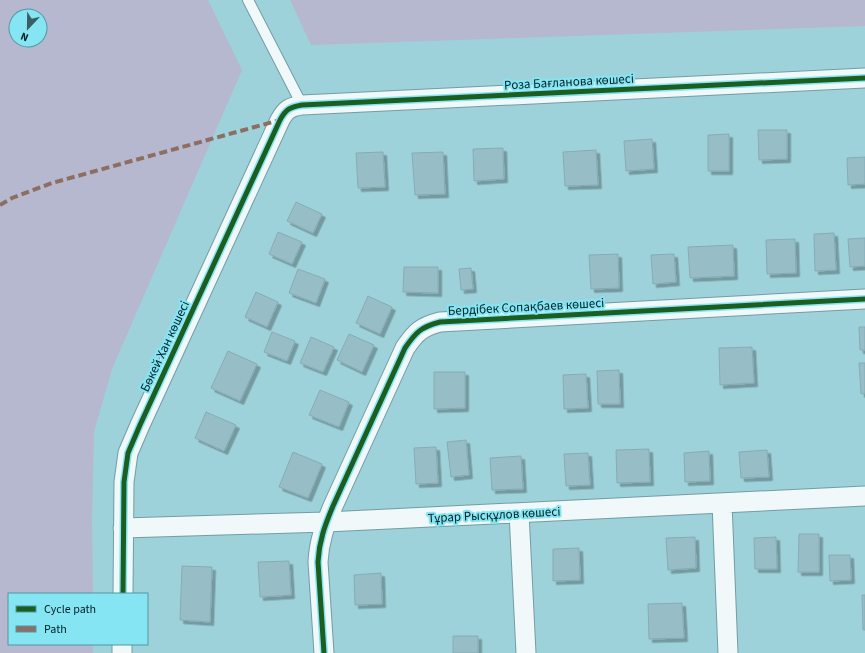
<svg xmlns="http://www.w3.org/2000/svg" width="865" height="653" font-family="'Source Sans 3',sans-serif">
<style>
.green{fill:#b5b8ce;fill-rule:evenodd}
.building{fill:#97bdc7;stroke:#85acb6;filter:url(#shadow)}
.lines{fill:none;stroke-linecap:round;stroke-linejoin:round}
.lane-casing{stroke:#729da4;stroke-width:12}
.street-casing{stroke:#729da4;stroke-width:21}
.lane{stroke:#f0f8f9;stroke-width:10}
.street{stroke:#f0f8f9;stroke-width:19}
.quiet{stroke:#8d6e63;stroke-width:4;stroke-dasharray:8 4;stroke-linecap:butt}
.cycleway-casing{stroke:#85e5f3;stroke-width:8}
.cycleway{stroke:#1b5e20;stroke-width:5}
.labels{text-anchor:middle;stroke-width:4;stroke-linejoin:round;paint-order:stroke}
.street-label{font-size:13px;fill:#022125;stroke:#85e5f3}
</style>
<defs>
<filter id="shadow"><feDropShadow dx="3.5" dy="3.5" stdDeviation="0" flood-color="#0004"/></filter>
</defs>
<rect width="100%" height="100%" fill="#9ed2da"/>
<path class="green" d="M 0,0 L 208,0 L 242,70 L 112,369 L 94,432 L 92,520 L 93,594 L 9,594 L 9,644 L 93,644 L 93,653 L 0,653 ZM 16,16 L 40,16 L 40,40 L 16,40 Z
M 290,0 L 865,0 L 865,26 L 311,45 Z"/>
<path class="building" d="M 758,130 L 787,130 L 787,159 L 759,160 Z
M 729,134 L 729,171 L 708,171 L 708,135 Z
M 652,139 L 654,169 L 626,171 L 624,141 Z
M 503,148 L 504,179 L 474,181 L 473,149 Z
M 596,150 L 598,185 L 565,186 L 563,152 Z
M 383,152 L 385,187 L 358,188 L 356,153 Z
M 443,152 L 445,194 L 415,195 L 412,153 Z
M 865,157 L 865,184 L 848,185 L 847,158 Z
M 296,202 L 322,214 L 313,233 L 287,221 Z
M 278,232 L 302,242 L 292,264 L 269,254 Z
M 834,233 L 836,270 L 815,271 L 814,234 Z
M 865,238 L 865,266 L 850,267 L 848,239 Z
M 795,239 L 796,273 L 767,274 L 766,240 Z
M 733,245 L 734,276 L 690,278 L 688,247 Z
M 618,254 L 619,288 L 591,289 L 589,255 Z
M 674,254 L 676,282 L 653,284 L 651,255 Z
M 404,267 L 438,267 L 438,293 L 403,292 Z
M 471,268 L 473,289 L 461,290 L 459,269 Z
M 298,269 L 325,279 L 316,303 L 289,293 Z
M 256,292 L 278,302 L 267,327 L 245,317 Z
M 368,296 L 392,307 L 380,334 L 356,323 Z
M 859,327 L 865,327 L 865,350 L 860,350 Z
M 272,332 L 295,341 L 287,361 L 264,352 Z
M 349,334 L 374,345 L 362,372 L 337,360 Z
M 311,337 L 334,347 L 323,372 L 300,363 Z
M 752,347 L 754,383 L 720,385 L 719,348 Z
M 228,351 L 257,364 L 240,401 L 211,388 Z
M 859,363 L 865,363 L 865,393 L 861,394 Z
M 619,370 L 620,404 L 598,404 L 597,371 Z
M 434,372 L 465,372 L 465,408 L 434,409 Z
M 586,374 L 588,408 L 564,409 L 563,375 Z
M 320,390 L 349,402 L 339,427 L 309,415 Z
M 206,412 L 236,425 L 224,451 L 195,438 Z
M 466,440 L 469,475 L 451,477 L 447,442 Z
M 436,447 L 438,483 L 416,484 L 414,448 Z
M 649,449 L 650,482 L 617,483 L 616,450 Z
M 767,450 L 769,477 L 741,478 L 739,452 Z
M 709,451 L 710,481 L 685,482 L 684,453 Z
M 293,452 L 322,464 L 308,498 L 279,487 Z
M 588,453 L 590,485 L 566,486 L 564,454 Z
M 521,456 L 523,489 L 492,490 L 490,458 Z
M 799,534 L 819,534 L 819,572 L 798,572 Z
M 695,537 L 696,568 L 668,570 L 666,538 Z
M 776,537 L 777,569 L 755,569 L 754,538 Z
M 579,548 L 580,580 L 553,581 L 553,549 Z
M 829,555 L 850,555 L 851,580 L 830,581 Z
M 289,561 L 291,595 L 260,597 L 258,562 Z
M 182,566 L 212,567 L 210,622 L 180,620 Z
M 381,573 L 382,604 L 355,605 L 354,575 Z
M 862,595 L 865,595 L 865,630 L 863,630 Z
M 682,603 L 684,638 L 649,639 L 648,604 Z
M 453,636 L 478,636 L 478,653 L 453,653 Z"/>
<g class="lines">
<defs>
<path id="lane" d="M 248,0 L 302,105"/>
<path id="street" d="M 722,503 L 728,653
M 519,513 L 526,653
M 123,528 L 326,522 L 865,496
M 123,594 L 124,482 L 128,453 L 140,425 L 280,120 C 286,109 290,107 302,105 L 865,78
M 122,653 L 122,644
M 324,653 L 318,562 C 319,541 325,525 333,506 L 405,348 C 416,332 421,327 440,322 L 865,299"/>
</defs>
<use href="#lane" class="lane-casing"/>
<use href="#street" class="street-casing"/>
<use href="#lane" class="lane"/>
<use href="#street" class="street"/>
<path class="quiet" d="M 0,205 L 12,198 L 52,183 L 280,120"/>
<defs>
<path id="cycleway" d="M 123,594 L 124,482 L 128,453 L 140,425 L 280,120 C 286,109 290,107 302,105 L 865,78
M 324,653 L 318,562 C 319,541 325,525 333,506 L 405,348 C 416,332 421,327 440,322 L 865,299"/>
</defs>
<use href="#cycleway" class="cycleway-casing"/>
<use href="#cycleway" class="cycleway"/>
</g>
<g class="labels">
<g class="street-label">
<text transform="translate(569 81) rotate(-3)" y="5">Роза Бағланова көшесі</text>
<text transform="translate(526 306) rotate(-3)" y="5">Бердібек Сопақбаев көшесі</text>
<text transform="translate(164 346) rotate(-65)" y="5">Бөкей Хан көшесі</text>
<text transform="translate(494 514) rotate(-3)" y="5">Тұрар Рысқұлов көшесі</text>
</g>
</g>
<rect x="8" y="593" width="140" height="52" fill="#85e5f3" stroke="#5197a1"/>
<rect x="16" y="606" width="20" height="6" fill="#1b5e20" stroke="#5197a1"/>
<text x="44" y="613" font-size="12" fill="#022125">Cycle path</text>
<rect x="16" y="626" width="20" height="6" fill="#8d6e63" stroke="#5197a1"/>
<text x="44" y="633" font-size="12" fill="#022125">Path</text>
<g transform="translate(28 28) rotate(202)"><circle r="19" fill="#85e5f3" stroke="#5197a1"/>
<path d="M0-3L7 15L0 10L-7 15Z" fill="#395f64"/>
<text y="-6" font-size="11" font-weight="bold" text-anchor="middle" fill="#022125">N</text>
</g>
</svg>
